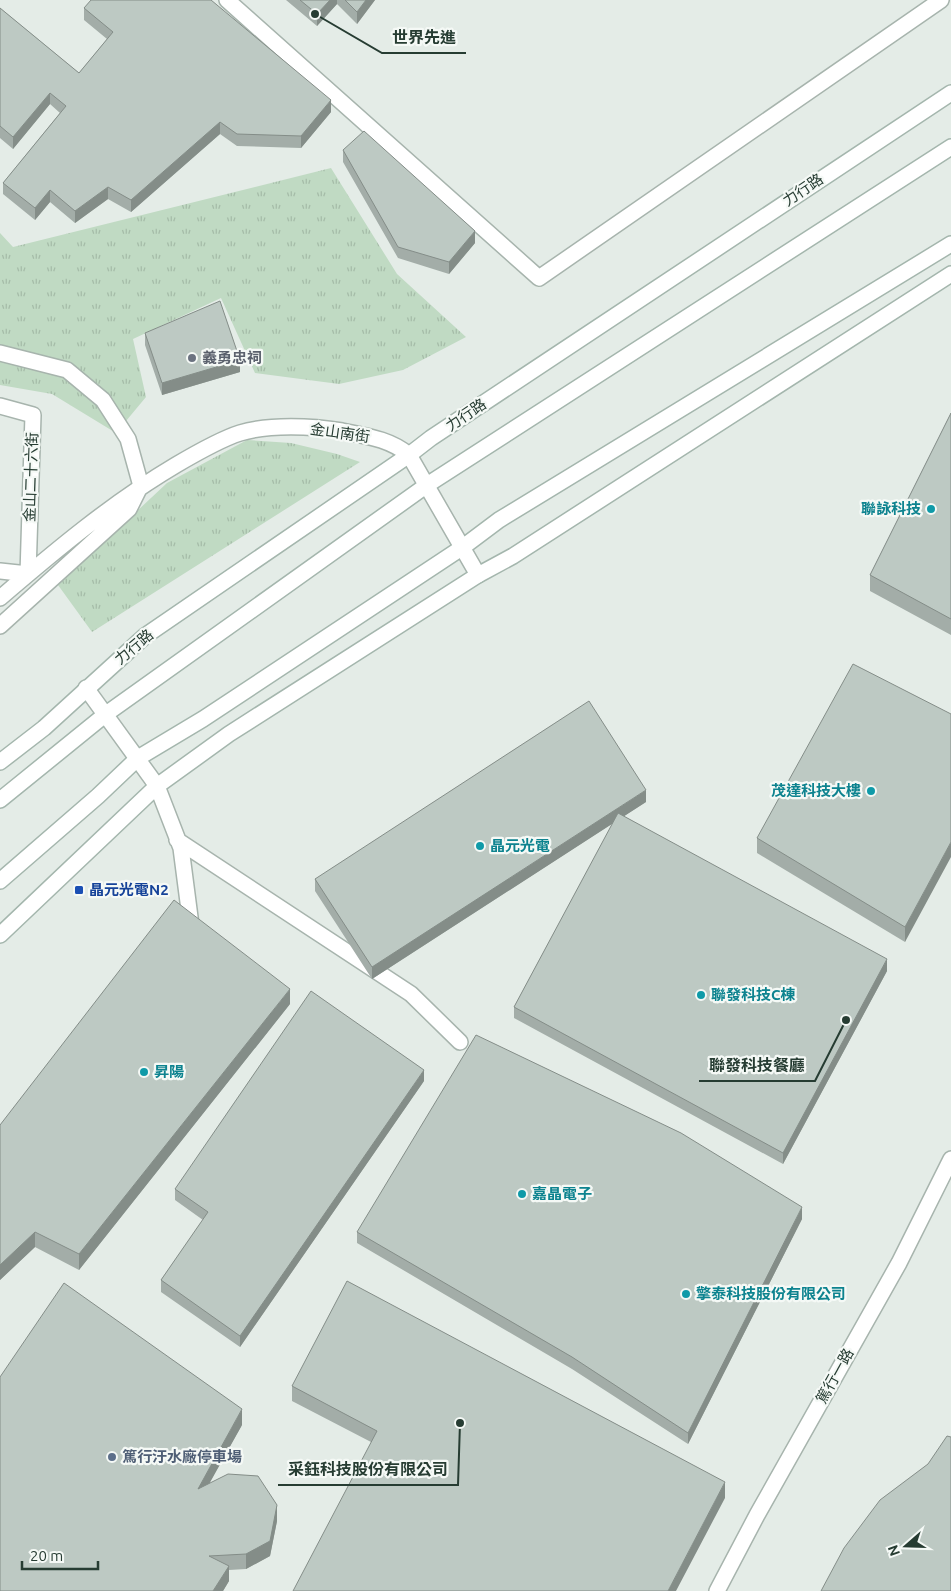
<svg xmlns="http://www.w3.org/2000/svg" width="951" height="1591" font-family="Ubuntu,'Noto Sans TC',sans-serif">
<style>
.grass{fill:url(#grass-tufts)}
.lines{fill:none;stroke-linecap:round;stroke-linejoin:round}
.lane-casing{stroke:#a7b4ad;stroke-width:18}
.street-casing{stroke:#a7b4ad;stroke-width:18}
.secondary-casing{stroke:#a4b6ad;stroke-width:18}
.lane{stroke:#fff;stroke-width:15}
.street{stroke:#fff;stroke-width:15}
.secondary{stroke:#fff;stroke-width:15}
.wall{fill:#a3ada8}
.shaded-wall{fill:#848d88}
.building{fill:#bdc9c3;stroke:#848d88}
.worship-dot{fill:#6b7280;stroke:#f5f9f6;stroke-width:2}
.culture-dot{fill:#0f9aa8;stroke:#f5f9f6;stroke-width:2}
.transit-dot{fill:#1a4fb4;stroke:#f5f9f6;stroke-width:2}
.service-dot{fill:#5c6f8a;stroke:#f5f9f6;stroke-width:2}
.labels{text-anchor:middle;stroke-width:4.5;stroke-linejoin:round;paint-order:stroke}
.street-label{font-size:15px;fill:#263c32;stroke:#f5f9f6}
.worship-label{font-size:15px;font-weight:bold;fill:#5b616d;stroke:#f5f9f6;text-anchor:start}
.culture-label{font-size:15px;font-weight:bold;fill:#0d838f;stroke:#f5f9f6;text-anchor:start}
.transit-label{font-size:15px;font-weight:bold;fill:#164399;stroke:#f5f9f6;text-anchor:start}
.service-label{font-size:15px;font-weight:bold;fill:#4e5e75;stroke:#f5f9f6;text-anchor:start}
.leader{fill:none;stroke:#263c32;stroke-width:2}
.callout-dot{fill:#263c32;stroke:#f5f9f6;stroke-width:2}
.callout-label{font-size:16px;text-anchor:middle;font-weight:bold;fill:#263c32;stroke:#f5f9f6;stroke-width:4.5;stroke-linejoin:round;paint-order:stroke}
</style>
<defs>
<pattern id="grass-tufts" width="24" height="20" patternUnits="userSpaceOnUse" patternTransform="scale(1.25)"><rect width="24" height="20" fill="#c0dac3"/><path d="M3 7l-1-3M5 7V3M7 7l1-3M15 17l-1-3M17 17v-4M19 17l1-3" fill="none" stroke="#a5bca8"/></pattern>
</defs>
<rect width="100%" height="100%" fill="#e4ece7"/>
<path class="grass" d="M 331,168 L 397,274 L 466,337 L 403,370 L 339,384 L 255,373 L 221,298 L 133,339 L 146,397 L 116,433 L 52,394 L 0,385 L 0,233 L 13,247 Z
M 247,440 L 291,443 L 337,454 L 360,462 L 92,632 L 58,585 L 167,483 Z"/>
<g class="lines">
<defs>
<path id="lane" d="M 227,0 L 539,278 L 941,0
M 0,353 L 67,370 L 103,400 L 128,439 L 141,486
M 86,688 L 157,786 L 181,848 L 191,925
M 177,840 L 411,994 L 460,1042"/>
<path id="street" d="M 0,406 L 33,415 L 28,574
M 0,571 L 28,574
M 0,598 C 56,550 112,503 176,465 C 193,455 221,439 240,433 C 270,424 312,426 342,431 C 366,436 390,439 409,455 L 478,575
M 0,626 L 129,509 L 139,489
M 717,1591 L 757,1515 L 899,1263 L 951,1159"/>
<path id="secondary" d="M 0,762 L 44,728 L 145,636 L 409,455 L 431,438 L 951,93
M 0,800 L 106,714 L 427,485 L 951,147
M 0,881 L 98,796 L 138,758 L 203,719 L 463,547 L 499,520 L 951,244
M 0,935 L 157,786 L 229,734 L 478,575 L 513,556 L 951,274"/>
</defs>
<use href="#lane" class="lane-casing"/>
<use href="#street" class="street-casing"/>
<use href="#secondary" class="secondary-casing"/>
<use href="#lane" class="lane"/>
<use href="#street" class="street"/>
<use href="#secondary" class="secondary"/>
</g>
<path class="wall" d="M 286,0 L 375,0 L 357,24 L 337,4 L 317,26 Z
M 0,8 L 79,73 L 107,39 L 84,20 L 84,8 L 331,112 L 301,148 L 237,146 L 220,134 L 131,212 L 108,199 L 75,223 L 50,202 L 35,220 L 3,194 L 3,183 L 60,113 L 50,104 L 13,149 L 0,138 Z
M 343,150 L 475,243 L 449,274 L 398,258 L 343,162 Z
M 145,333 L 240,372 L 162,395 L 145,345 Z
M 951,413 L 951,635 L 870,591 L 870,575 Z
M 951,714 L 905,942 L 757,853 L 757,838 Z
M 646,802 L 624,816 L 887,971 L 783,1164 L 514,1018 L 514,1007 L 613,823 L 372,979 L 315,891 L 315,879 Z
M 290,1004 L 79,1270 L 35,1247 L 0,1280 L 0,1125 Z
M 424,1081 L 240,1347 L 161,1292 L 161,1280 L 203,1220 L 175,1200 L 175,1189 Z
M 802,1219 L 688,1444 L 572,1369 L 357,1243 L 357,1232 Z
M 292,1386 L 725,1498 L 371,1442 L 292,1401 Z
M 242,1425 L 209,1483 L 277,1521 L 270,1556 L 246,1569 L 229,1570 L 229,1581 L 223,1591 L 0,1591 Z"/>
<path class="shaded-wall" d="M 330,0 L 337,0 L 337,4 L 317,26 L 317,14 Z
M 366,0 L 375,0 L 357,24 L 357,12 Z
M 50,93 L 50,104 L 13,149 L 13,137 Z
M 331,100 L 331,112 L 301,148 L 301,136 Z
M 220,122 L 220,134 L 131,212 L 131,200 Z
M 108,187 L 108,199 L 75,223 L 75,211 Z
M 50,190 L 50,202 L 35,220 L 35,208 Z
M 475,231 L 475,243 L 449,274 L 449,262 Z
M 240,360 L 240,372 L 162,395 L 162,383 Z
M 646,790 L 646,802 L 372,979 L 372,967 Z
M 951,842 L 951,857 L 905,942 L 905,927 Z
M 887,959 L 887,971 L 783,1164 L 783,1153 Z
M 290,989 L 290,1004 L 79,1270 L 79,1254 Z
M 424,1070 L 424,1081 L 240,1347 L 240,1336 Z
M 802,1207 L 802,1219 L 688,1444 L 688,1433 Z
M 35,1232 L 35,1247 L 0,1280 L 0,1265 Z
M 242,1409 L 242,1425 L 198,1504 L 198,1489 Z
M 725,1482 L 725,1498 L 676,1591 L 668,1591 Z
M 277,1505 L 277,1521 L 270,1556 L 246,1569 L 246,1554 Z
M 229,1566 L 229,1581 L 223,1591 L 213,1591 Z"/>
<path class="building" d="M 91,0 L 211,0 L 331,100 L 301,136 L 237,134 L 220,122 L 131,200 L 108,187 L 75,211 L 50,190 L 35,208 L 3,183 L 66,106 L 50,93 L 13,137 L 0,126 L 0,8 L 79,73 L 113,32 L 84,8 Z
M 300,0 L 330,0 L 317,14 Z
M 345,0 L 366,0 L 357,12 Z
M 364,131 L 475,231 L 449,262 L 398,247 L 343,150 Z
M 220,301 L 240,360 L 162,383 L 145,333 Z
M 951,413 L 951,619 L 870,575 Z
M 853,664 L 951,714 L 951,842 L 905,927 L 757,838 Z
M 589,701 L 646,790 L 372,967 L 315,879 Z
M 618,813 L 887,959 L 783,1153 L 514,1007 Z
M 174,900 L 290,989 L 79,1254 L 35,1232 L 0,1265 L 0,1125 Z
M 311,991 L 424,1070 L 240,1336 L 161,1280 L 208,1212 L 175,1189 Z
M 476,1035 L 681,1133 L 802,1207 L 688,1433 L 572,1357 L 357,1232 Z
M 347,1281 L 725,1482 L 668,1591 L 293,1591 L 377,1431 L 292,1386 Z
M 64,1283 L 242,1409 L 198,1489 L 228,1474 L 258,1476 L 277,1505 L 270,1541 L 246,1554 L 209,1556 L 229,1566 L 213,1591 L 0,1591 L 0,1377 Z
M 947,1436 L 951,1437 L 951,1591 L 821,1591 L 844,1548 L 880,1500 L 928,1464 Z"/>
<circle class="worship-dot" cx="192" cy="358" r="5"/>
<g class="culture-dot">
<circle cx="931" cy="509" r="5"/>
<circle cx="871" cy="791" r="5"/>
<circle cx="480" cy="846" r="5"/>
<circle cx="701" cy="995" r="5"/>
<circle cx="144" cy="1072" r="5"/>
<circle cx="522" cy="1194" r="5"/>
<circle cx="686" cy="1294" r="5"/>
</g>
<rect class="transit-dot" x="74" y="885" width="10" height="10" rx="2.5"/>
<circle class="service-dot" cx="112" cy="1457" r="5"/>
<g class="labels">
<g class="street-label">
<text transform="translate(803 190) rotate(-34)" y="5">力行路</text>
<text transform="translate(466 415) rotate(-34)" y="5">力行路</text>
<text transform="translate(340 433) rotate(8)" y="5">金山南街</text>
<text transform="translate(31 477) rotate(-88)" y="5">金山二十六街</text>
<text transform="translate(134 647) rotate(-40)" y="5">力行路</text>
<text transform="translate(835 1376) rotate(-61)" y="5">篤行一路</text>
</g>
<g class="worship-label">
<text x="202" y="363">義勇忠祠</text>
</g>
<g class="culture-label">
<text x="921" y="514" text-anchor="end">聯詠科技</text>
<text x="861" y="796" text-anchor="end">茂達科技大樓</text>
<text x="490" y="851">晶元光電</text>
<text x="711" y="1000">聯發科技C棟</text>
<text x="154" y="1077">昇陽</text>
<text x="532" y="1199">嘉晶電子</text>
<text x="696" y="1299">擎泰科技股份有限公司</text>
</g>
<g class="transit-label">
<text x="89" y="895">晶元光電N2</text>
</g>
<g class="service-label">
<text x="122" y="1462">篤行汙水廠停車場</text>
</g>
</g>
<path class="leader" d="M315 14L382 53H466M846 1020L815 1081H699M460 1423L458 1485H278"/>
<g class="callout-dot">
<circle cx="315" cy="14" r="5"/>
<circle cx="846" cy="1020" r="5"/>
<circle cx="460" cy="1423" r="5"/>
</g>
<g class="callout-label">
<text x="424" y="43">世界先進</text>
<text x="757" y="1071">聯發科技餐廳</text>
<text x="368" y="1475">采鈺科技股份有限公司</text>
</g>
<g transform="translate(906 1546) rotate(250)" stroke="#f5f9f6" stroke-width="4" paint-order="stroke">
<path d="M0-4L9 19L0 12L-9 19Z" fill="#263c32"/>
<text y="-8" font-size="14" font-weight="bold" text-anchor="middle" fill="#263c32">N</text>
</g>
<path d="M22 1561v8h76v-8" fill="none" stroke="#263c32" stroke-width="2.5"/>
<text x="30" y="1561" font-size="15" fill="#263c32" stroke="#f5f9f6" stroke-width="4" paint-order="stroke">20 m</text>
</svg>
